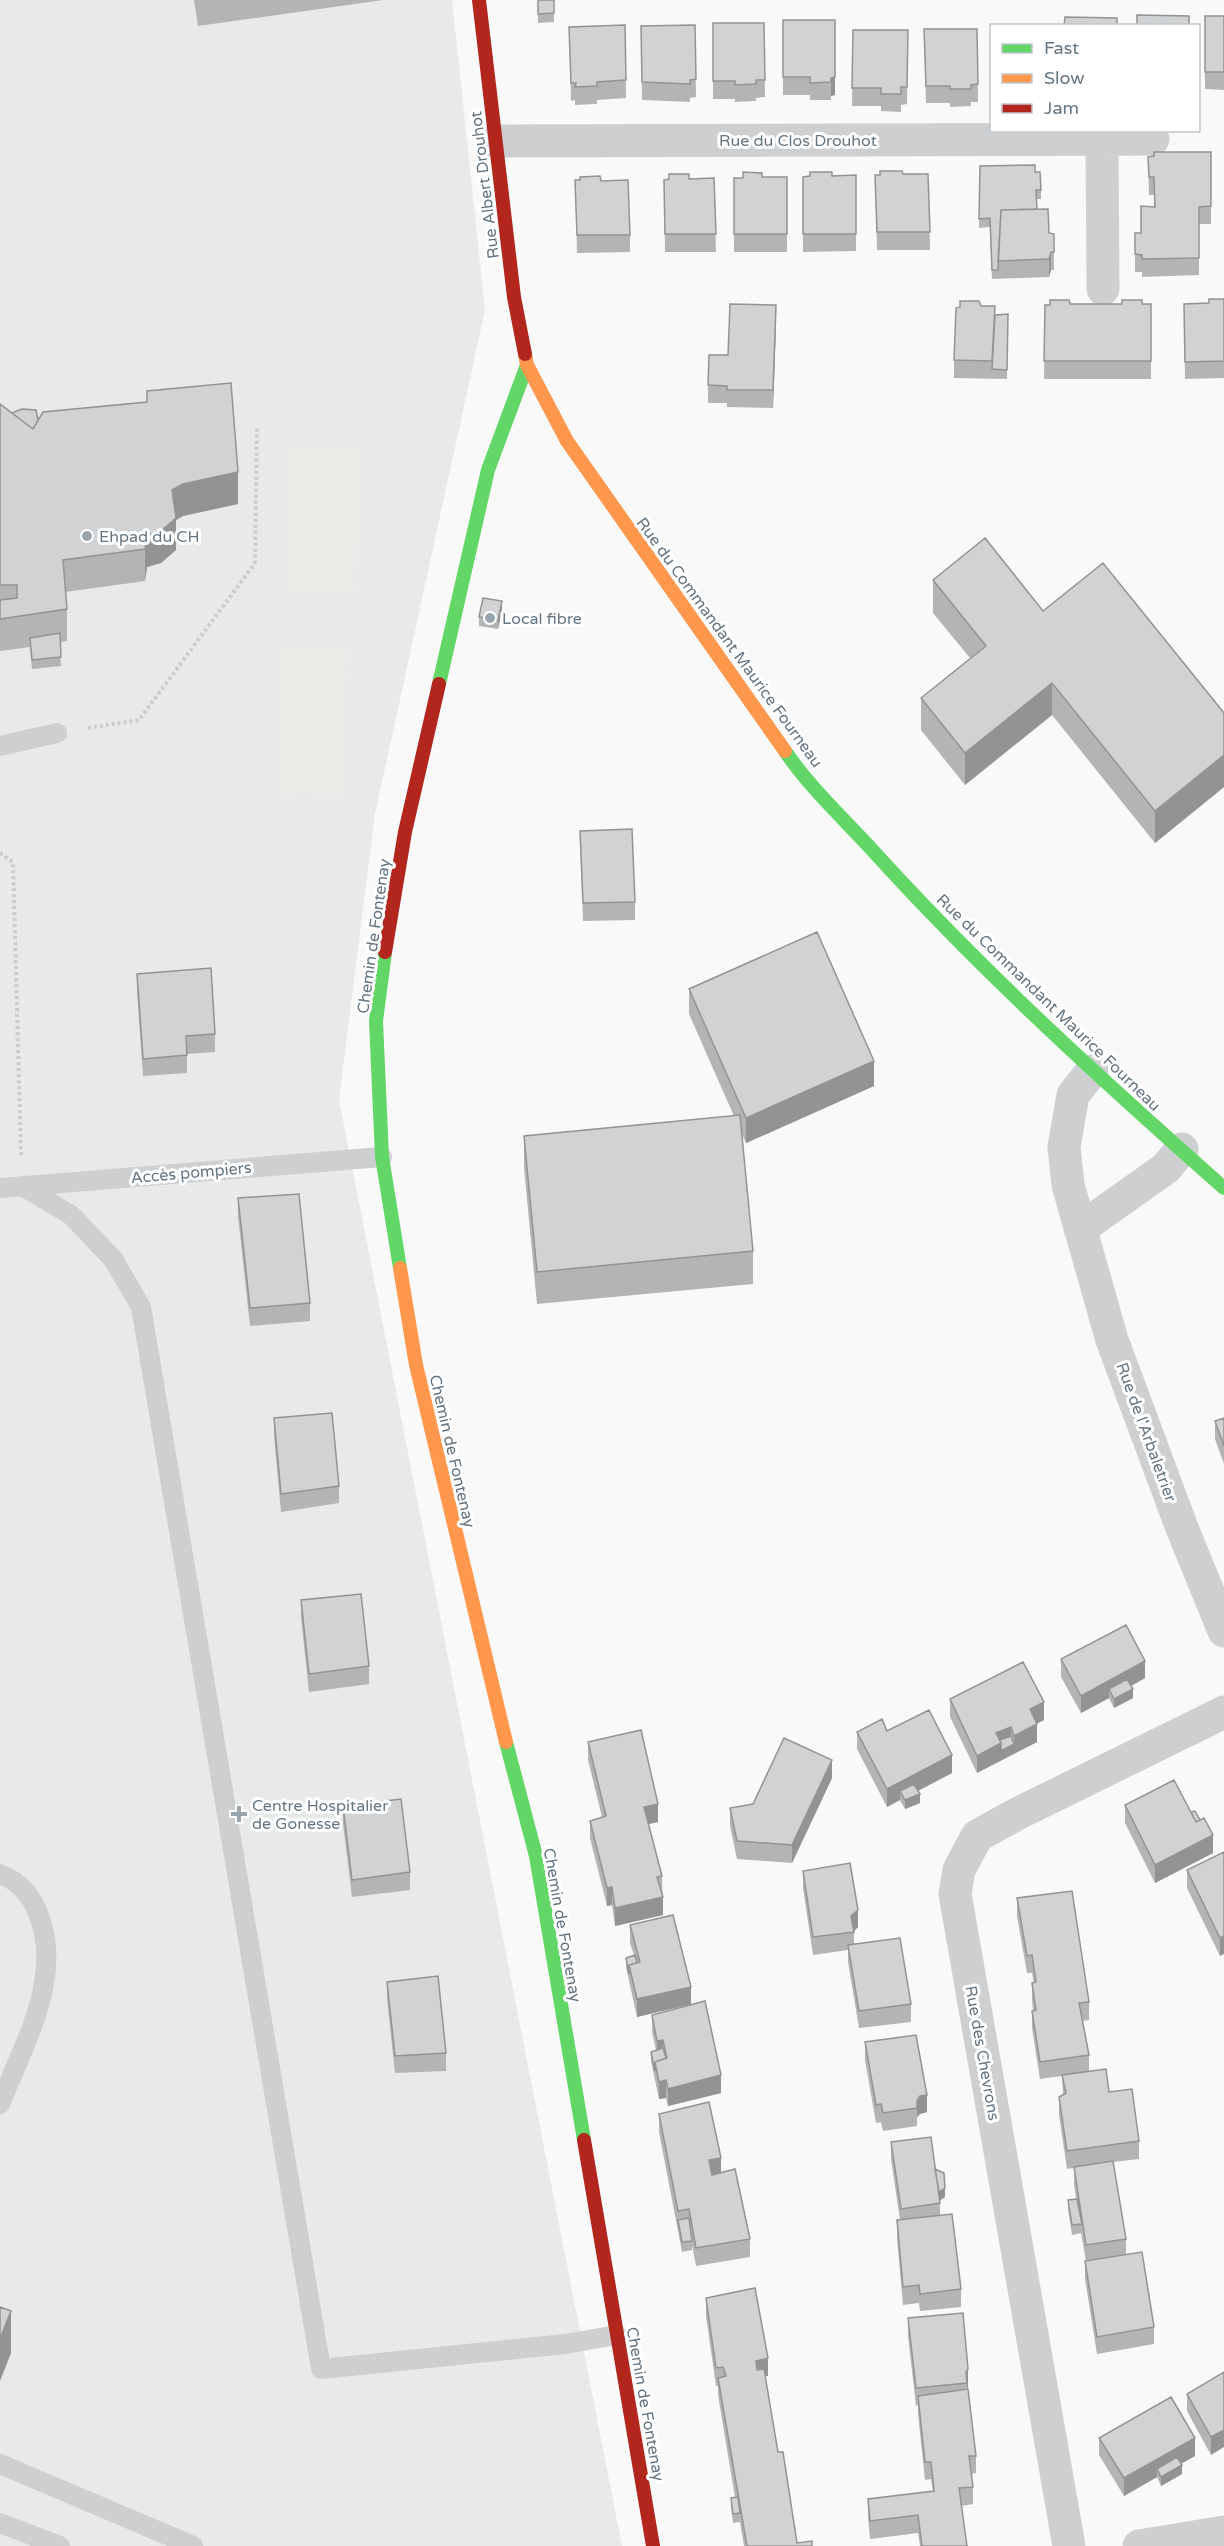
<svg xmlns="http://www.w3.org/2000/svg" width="1224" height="2546" font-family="'Varela Round',sans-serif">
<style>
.built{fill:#e8e9e9}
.park{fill:#e8ebe6}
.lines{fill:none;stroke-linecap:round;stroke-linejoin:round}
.path{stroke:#cbcccd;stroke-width:4;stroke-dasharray:3 3;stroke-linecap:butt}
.lane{stroke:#cecfd0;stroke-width:20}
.street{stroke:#cecfd0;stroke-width:33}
.fast{stroke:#63d668;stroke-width:14}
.slow{stroke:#ff974d;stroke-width:14}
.jam{stroke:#b3261e;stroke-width:14}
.wall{fill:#b3b5b5}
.shaded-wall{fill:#929394}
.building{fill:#d0d2d3;stroke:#929394;stroke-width:1.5}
.poi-dot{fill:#99a4ac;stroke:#fff;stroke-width:2}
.labels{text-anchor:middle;stroke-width:6;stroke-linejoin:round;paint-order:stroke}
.street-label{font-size:16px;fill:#657683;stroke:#fff}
.poi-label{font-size:16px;fill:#657683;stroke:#fff;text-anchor:start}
</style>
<rect width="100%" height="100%" fill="#f9f9f9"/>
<path class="built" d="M 0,0 L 452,0 L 485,310 L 375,814 L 339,1100 L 622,2546 L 0,2546 Z"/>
<path class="park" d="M 290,444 L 359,445 L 356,594 L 286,593 Z
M 279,648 L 349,649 L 345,797 L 276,796 Z"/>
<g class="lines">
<path class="path" d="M 88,728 L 139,720 L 255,563 L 257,427
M 0,853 L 13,862 L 21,1156"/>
<path class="lane" d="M 0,746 L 57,733
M 22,1186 L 71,1215 L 113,1259 L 141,1307 L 321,2369 L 565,2344 L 617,2335
M 0,1188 L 382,1157
M 0,1874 C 42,1890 51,1943 44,1983 C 39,2019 14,2069 0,2104
M 0,2464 L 193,2546
M 0,2523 L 60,2546"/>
<path class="street" d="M 1102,140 L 1103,289
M 495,141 L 1153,139
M 1092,1071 L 1073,1095 L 1064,1147 L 1068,1185 L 1112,1340 L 1182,1528 L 1224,1631
M 1080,1229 L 1166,1168 L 1182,1149
M 1069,2546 L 955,1894 L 959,1870 L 977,1836 L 1017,1814 L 1224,1712
M 1139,2546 L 1224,2532"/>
<path class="fast" d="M 439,684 L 488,470 L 527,365
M 785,751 C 810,788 845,820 875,853 C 984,973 1103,1081 1224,1188
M 385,952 L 376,1021 L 382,1157 L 400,1268
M 506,1742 L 536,1856 L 584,2140"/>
<path class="slow" d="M 525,354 L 527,365 L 567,441 L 785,751
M 400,1268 L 416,1365 L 506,1742"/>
<path class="jam" d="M 479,0 L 514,297 L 525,354
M 385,952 L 405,832 L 439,684
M 584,2140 L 653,2546"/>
</g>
<path class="wall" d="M 194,0 L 383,0 L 198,26 Z
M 538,0 L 554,13 L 554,22 L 538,23 Z
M 1205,16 L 1224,16 L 1224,90 L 1205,89 Z
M 783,20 L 835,20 L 835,95 L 831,96 L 831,100 L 810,100 L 810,95 L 783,95 Z
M 713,23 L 764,23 L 765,97 L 756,98 L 756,101 L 735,102 L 735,99 L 713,99 Z
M 625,25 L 626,98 L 597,100 L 597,104 L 575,105 L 575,100 L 571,101 L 569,27 Z
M 695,25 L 696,97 L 690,98 L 690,102 L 642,100 L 641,26 Z
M 924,29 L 977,29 L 978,102 L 971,102 L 971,106 L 950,107 L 950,103 L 926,103 Z
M 853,30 L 908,30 L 907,104 L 901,105 L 901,112 L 881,111 L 881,106 L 852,106 Z
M 1211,152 L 1211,224 L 1199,224 L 1199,275 L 1142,277 L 1142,272 L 1135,272 L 1135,233 L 1141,233 L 1154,207 L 1154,195 L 1149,195 L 1148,157 Z
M 980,166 L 1035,172 L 1041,190 L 1041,199 L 1036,199 L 1037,209 L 1049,233 L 1054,234 L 1054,270 L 1051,270 L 1049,277 L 992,279 L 990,227 L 979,228 Z
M 928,174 L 930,250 L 877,250 L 875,175 Z
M 856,175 L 856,251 L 803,252 L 803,177 Z
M 787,177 L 787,252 L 734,252 L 734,178 Z
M 714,178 L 716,252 L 665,252 L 664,180 Z
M 575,180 L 601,181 L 630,235 L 630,252 L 577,253 Z
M 1224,299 L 1224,378 L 1185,379 L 1184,304 L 1209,303 Z
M 1070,304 L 1151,304 L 1151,379 L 1044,379 L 1045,305 Z
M 981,306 L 995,315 L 1008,314 L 1007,379 L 954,378 L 954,360 Z
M 776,323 L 773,408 L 727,407 L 727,403 L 708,403 L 708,385 L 728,355 Z
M 0,404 L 12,413 L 38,420 L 238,504 L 183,516 L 176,520 L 176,550 L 161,563 L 147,567 L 145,581 L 65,592 L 67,609 L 67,641 L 60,642 L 61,666 L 32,669 L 30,647 L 0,651 Z
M 933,580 L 1043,611 L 1224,713 L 1224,787 L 1155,843 L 1052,715 L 965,785 L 921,730 L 921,698 L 970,658 L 933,613 Z
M 502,610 L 498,629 L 479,626 L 479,617 Z
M 580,831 L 635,902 L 635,920 L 583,921 Z
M 137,974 L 215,1034 L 215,1052 L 187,1054 L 187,1073 L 143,1076 L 137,991 Z
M 689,989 L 874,1086 L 746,1143 L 742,1134 L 753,1251 L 753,1284 L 537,1304 L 524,1168 L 524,1136 L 734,1116 L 689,1014 Z
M 238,1198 L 310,1303 L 310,1321 L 250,1326 L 238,1216 Z
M 274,1418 L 339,1486 L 339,1503 L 281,1512 L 274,1436 Z
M 1224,1418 L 1224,1464 L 1215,1439 L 1215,1421 Z
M 301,1600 L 369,1666 L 369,1684 L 309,1692 L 301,1618 Z
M 1061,1659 L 1145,1678 L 1131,1686 L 1133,1698 L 1114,1708 L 1109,1698 L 1081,1713 L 1061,1677 Z
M 950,1699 L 1044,1720 L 1036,1724 L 1037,1742 L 977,1773 L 950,1717 Z
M 887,1731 L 952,1773 L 918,1791 L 920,1803 L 905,1809 L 900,1800 L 887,1807 L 857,1749 L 857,1732 Z
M 588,1742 L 658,1822 L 648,1824 L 662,1876 L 663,1915 L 615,1926 L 612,1905 L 607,1906 L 590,1838 L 590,1821 L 602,1817 L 588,1760 Z
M 832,1778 L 792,1863 L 737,1859 L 730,1826 L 730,1808 L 753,1804 Z
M 1125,1805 L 1191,1812 L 1200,1820 L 1213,1853 L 1155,1883 L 1125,1823 Z
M 343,1806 L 410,1872 L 410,1890 L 352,1897 L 343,1824 Z
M 1224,1852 L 1220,1956 L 1187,1888 L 1187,1870 Z
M 803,1871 L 858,1927 L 854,1931 L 854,1944 L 911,2004 L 911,2022 L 859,2028 L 848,1962 L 848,1950 L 813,1955 L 803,1888 Z
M 1017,1898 L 1089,2002 L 1089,2020 L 1083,2021 L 1089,2055 L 1089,2071 L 1109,2092 L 1139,2141 L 1139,2159 L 1113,2162 L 1126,2239 L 1126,2255 L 1154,2327 L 1154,2344 L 1097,2354 L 1085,2279 L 1085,2261 L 1086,2261 L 1081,2233 L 1072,2235 L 1068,2209 L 1068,2200 L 1076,2199 L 1074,2184 L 1074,2168 L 1067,2169 L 1059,2115 L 1059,2097 L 1063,2095 L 1062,2076 L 1040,2079 L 1032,2028 L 1032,2011 L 1033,2010 L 1032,2001 L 1032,1983 L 1034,1983 L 1032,1973 L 1027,1973 L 1017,1916 Z
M 630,1925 L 691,2004 L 637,2017 L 626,1967 L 626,1958 L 634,1955 L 630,1943 Z
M 387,1982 L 446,2053 L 446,2071 L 395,2073 L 387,1999 Z
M 652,2015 L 721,2093 L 668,2106 L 666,2098 L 659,2099 L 651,2061 L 651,2052 L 656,2050 L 652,2032 Z
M 865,2042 L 927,2112 L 920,2114 L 917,2117 L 917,2126 L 883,2131 L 881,2122 L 876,2123 L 865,2060 Z
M 659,2114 L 721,2172 L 750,2239 L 750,2257 L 696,2266 L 692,2245 L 692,2250 L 682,2252 L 659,2132 Z
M 891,2142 L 935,2169 L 945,2197 L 940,2200 L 940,2215 L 961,2289 L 961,2307 L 920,2311 L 919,2303 L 903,2305 L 897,2238 L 897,2220 L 900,2220 L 891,2159 Z
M 706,2298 L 768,2376 L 765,2376 L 778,2452 L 797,2543 L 812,2546 L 744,2546 L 740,2522 L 733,2523 L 731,2507 L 731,2498 L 735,2497 L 718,2395 L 718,2386 L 716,2386 L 706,2316 Z
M 963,2313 L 968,2387 L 967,2390 L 976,2456 L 976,2473 L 971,2474 L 973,2487 L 973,2504 L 961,2506 L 967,2546 L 920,2546 L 918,2533 L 870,2539 L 868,2517 L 868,2499 L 933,2491 L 931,2479 L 925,2480 L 918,2414 L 918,2405 L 916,2406 L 908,2336 L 908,2318 Z
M 1224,2372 L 1211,2455 L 1187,2411 L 1187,2394 Z
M 1099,2438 L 1195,2456 L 1181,2464 L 1182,2474 L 1161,2486 L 1157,2477 L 1124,2496 L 1099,2455 Z"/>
<path class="shaded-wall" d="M 835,77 L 835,95 L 831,96 L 831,100 L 831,78 Z
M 1051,252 L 1051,270 L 1049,277 L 1049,259 Z
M 776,305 L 776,323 L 773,408 L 773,390 Z
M 238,472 L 238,504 L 183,516 L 176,520 L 176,550 L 161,563 L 147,567 L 145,581 L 145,549 L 147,535 L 172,490 L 183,484 Z
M 502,601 L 502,610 L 498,629 L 498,620 Z
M 1052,683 L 1052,715 L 965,785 L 965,753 Z
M 1224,755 L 1224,787 L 1155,843 L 1155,811 Z
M 874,1061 L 874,1086 L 746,1143 L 746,1118 Z
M 1145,1661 L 1145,1678 L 1113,1696 L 1109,1689 L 1109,1698 L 1081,1713 L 1081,1696 Z
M 1133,1689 L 1133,1698 L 1114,1708 L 1114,1699 Z
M 1044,1702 L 1044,1720 L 1030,1727 L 1030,1709 Z
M 1037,1724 L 1037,1742 L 977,1773 L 977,1756 L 996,1733 L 1011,1727 L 1011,1745 L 1014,1744 L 1014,1736 Z
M 952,1755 L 952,1773 L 904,1798 L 900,1791 L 900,1800 L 887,1807 L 887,1789 Z
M 832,1760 L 832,1778 L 792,1863 L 792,1845 Z
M 920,1794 L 920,1803 L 905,1809 L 905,1800 Z
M 658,1804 L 658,1822 L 644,1825 L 644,1807 Z
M 1213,1835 L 1213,1853 L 1155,1883 L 1155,1865 Z
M 612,1887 L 612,1905 L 607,1906 L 607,1888 Z
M 663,1897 L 663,1915 L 615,1926 L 615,1908 Z
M 858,1910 L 858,1927 L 853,1932 L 851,1916 Z
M 1224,1936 L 1224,1954 L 1220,1956 L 1220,1938 Z
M 691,1987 L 691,2004 L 637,2017 L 637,1999 Z
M 663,2040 L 663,2057 L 657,2059 L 657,2041 Z
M 721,2075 L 721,2093 L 668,2106 L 668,2089 Z
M 666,2080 L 666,2098 L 659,2099 L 659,2082 Z
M 927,2095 L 927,2112 L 920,2114 L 917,2117 L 917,2101 L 920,2096 Z
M 721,2158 L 721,2175 L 709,2178 L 709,2160 Z
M 945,2188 L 945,2197 L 938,2202 L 938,2193 Z
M 11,2311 L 11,2353 L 0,2381 L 0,2339 Z
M 768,2358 L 768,2376 L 756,2378 L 756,2361 Z
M 968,2369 L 968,2387 L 967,2388 L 966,2372 Z
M 1224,2430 L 1224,2447 L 1211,2455 L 1211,2437 Z
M 1195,2438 L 1195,2456 L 1160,2475 L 1157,2469 L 1157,2477 L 1124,2496 L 1124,2478 Z
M 1182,2465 L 1182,2474 L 1161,2486 L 1161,2477 Z"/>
<path class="building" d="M 538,0 L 554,0 L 554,13 L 538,14 Z
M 1137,15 L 1189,16 L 1189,26 L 1137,26 Z
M 1205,16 L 1224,16 L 1224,72 L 1205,72 Z
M 1065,17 L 1117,18 L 1117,26 L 1064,26 Z
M 783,20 L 835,20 L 835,77 L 831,78 L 831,82 L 810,83 L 810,77 L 783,77 Z
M 713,23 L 764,23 L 765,80 L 756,80 L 756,84 L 735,85 L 735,81 L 713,81 Z
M 625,25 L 626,80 L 597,82 L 597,86 L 575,87 L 576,83 L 571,83 L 569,27 Z
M 695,25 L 696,79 L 690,80 L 690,84 L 642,82 L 641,26 Z
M 924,29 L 977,29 L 978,84 L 971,85 L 971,89 L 950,89 L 950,86 L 926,86 Z
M 853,30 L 908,30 L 907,87 L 901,87 L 901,94 L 881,94 L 881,88 L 852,88 Z
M 1154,152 L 1211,152 L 1211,206 L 1199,207 L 1199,258 L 1142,259 L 1142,255 L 1135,254 L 1135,233 L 1141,233 L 1141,206 L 1155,207 L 1154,177 L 1149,177 L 1148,157 L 1154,156 Z
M 1035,165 L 1035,172 L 1040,172 L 1041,190 L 1036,190 L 1037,209 L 1001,210 L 998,270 L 992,270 L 990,218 L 979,219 L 980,166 Z
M 880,171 L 902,171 L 903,174 L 928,174 L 930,232 L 877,232 L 875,175 L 880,175 Z
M 743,172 L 762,173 L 762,177 L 787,177 L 787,234 L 734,234 L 734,178 L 743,178 Z
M 810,172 L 832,172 L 832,176 L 856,175 L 856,234 L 803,234 L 803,177 L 810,176 Z
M 669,174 L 689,174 L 689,179 L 714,178 L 716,234 L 665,234 L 664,180 L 669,179 Z
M 600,176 L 601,181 L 628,180 L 630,235 L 577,235 L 575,180 L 580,180 L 580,177 Z
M 1048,209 L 1049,233 L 1054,234 L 1054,252 L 1051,252 L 1049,259 L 998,261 L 1001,210 Z
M 1209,299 L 1224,299 L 1224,361 L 1185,362 L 1184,304 L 1209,303 Z
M 1050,300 L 1069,300 L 1070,304 L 1122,304 L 1122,300 L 1142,300 L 1142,304 L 1151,304 L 1151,361 L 1044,361 L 1045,305 L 1050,305 Z
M 960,301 L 979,301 L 981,306 L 995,306 L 992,361 L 954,360 L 956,308 L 960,307 Z
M 730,304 L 776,305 L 773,390 L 727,390 L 727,386 L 708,385 L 709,355 L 728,355 Z
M 1008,314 L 1007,370 L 992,369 L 995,315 Z
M 231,383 L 238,472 L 183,484 L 172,490 L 176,518 L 161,531 L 147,535 L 145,549 L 63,560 L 67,609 L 0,619 L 0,600 L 17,598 L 17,585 L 0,585 L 0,404 L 33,429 L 43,412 L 147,402 L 147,391 Z
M 22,409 L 36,410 L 38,420 L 33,429 L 12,413 Z
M 985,538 L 1043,611 L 1103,563 L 1224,713 L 1224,755 L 1155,811 L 1052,683 L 965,753 L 921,698 L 986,646 L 933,580 Z
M 483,598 L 502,601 L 498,620 L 479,617 Z
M 60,633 L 61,657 L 32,660 L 30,638 Z
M 632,829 L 635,902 L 583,903 L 580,831 Z
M 817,932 L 874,1061 L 746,1118 L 689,989 Z
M 211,968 L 215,1034 L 186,1036 L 187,1055 L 143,1059 L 137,974 Z
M 740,1115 L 753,1251 L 537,1272 L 524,1136 Z
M 299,1194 L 310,1303 L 250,1308 L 238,1198 Z
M 332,1413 L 339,1486 L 281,1494 L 274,1418 Z
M 1224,1418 L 1224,1446 L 1215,1421 Z
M 361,1594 L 369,1666 L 309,1674 L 301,1600 Z
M 1126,1625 L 1145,1661 L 1081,1696 L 1061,1659 Z
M 1023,1662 L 1044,1702 L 1030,1709 L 1037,1724 L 1014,1736 L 1011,1727 L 996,1733 L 1001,1743 L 977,1756 L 950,1699 Z
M 1127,1679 L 1133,1689 L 1114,1699 L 1109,1689 Z
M 929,1710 L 952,1755 L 887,1789 L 857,1732 L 882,1719 L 887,1731 Z
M 641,1730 L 658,1804 L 644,1807 L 662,1876 L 657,1877 L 663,1897 L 615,1908 L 612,1887 L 607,1888 L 590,1821 L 606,1816 L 588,1742 Z
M 1011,1736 L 1014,1744 L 1001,1751 L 1001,1743 L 1000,1740 Z
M 784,1738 L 832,1760 L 792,1845 L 737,1841 L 730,1808 L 753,1804 Z
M 1174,1780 L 1196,1822 L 1204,1818 L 1213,1835 L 1155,1865 L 1125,1805 Z
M 914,1784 L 920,1794 L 905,1800 L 900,1791 Z
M 401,1799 L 410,1872 L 352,1880 L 343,1806 Z
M 1195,1811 L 1200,1820 L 1196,1822 L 1191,1812 Z
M 1224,1852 L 1224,1936 L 1220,1938 L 1187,1870 Z
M 850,1863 L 858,1910 L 851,1916 L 854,1932 L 813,1937 L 803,1871 Z
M 1072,1891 L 1089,2002 L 1079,2003 L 1089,2055 L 1040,2062 L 1032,2011 L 1036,2010 L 1032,1983 L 1036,1982 L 1032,1955 L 1027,1956 L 1017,1898 Z
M 673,1915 L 691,1987 L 637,1999 L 629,1965 L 640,1962 L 630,1925 Z
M 900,1938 L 911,2004 L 859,2011 L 848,1945 Z
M 635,1955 L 637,1963 L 629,1965 L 629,1974 L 626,1958 Z
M 438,1976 L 446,2053 L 395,2056 L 387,1982 Z
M 705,2001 L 721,2075 L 668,2089 L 666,2080 L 659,2082 L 655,2062 L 667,2058 L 663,2040 L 657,2041 L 652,2015 Z
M 916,2035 L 927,2095 L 920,2096 L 917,2101 L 917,2108 L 883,2113 L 881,2104 L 876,2105 L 865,2042 Z
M 663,2048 L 666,2058 L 655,2062 L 655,2071 L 651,2052 Z
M 1106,2069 L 1109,2092 L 1132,2089 L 1139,2141 L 1067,2151 L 1059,2097 L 1066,2093 L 1062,2075 Z
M 709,2102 L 721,2158 L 709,2160 L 712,2175 L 735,2169 L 750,2239 L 696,2248 L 689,2209 L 678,2211 L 659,2114 Z
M 931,2137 L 940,2203 L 901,2209 L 891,2142 Z
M 1113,2161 L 1126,2239 L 1086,2245 L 1074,2167 Z
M 935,2169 L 944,2173 L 945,2188 L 939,2192 Z
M 1077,2199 L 1082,2224 L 1072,2225 L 1068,2200 Z
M 952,2214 L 961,2289 L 920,2294 L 919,2285 L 903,2287 L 897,2220 Z
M 689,2218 L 692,2241 L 682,2242 L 678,2220 Z
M 1142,2252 L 1154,2327 L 1097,2337 L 1085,2261 Z
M 755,2288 L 768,2358 L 756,2361 L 757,2370 L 764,2369 L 778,2452 L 783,2452 L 797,2543 L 812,2541 L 812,2546 L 747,2546 L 718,2378 L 726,2376 L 723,2367 L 716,2368 L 706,2298 Z
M 0,2307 L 11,2311 L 0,2339 Z
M 963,2313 L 968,2369 L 966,2372 L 967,2383 L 916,2388 L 908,2318 Z
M 1224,2372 L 1224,2430 L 1211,2437 L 1187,2394 Z
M 968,2389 L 976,2456 L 969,2456 L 973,2487 L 959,2488 L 967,2546 L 922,2546 L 918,2515 L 870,2521 L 868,2499 L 934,2491 L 931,2462 L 925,2462 L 918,2396 Z
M 1171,2397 L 1195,2438 L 1124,2478 L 1099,2438 Z
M 1177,2457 L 1182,2465 L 1161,2477 L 1157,2469 Z
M 738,2497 L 740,2513 L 733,2514 L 731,2498 Z"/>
<g class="poi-dot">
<circle cx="87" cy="536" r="6"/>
<circle cx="490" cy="618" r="6"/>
<path d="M236 1805h6v6h6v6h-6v6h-6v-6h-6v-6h6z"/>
</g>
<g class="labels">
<g class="street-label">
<text x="798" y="146">Rue du Clos Drouhot</text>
<text transform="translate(484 185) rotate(-97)" y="6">Rue Albert Drouhot</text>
<text transform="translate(730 642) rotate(54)" y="6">Rue du Commandant Maurice Fourneau</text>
<text transform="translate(373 936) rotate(-82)" y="6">Chemin de Fontenay</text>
<text transform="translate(1049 1002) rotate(44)" y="6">Rue du Commandant Maurice Fourneau</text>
<text transform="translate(191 1172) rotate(-5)" y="6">Accès pompiers</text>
<text transform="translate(1147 1432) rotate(70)" y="6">Rue de l'Arbaletrier</text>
<text transform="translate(453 1451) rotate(77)" y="6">Chemin de Fontenay</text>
<text transform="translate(563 1925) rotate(80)" y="6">Chemin de Fontenay</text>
<text transform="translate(983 2053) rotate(80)" y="6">Rue des Chevrons</text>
<text transform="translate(646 2404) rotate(80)" y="6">Chemin de Fontenay</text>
</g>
<g class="poi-label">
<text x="99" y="542">Ehpad du CH</text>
<text x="502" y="624">Local fibre</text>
<text x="252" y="1811">Centre Hospitalier<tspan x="252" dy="18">de Gonesse</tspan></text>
</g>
</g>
<rect x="990" y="24" width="210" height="108" fill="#ffffff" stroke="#c1c8cd" stroke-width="1.5"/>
<rect x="1002" y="44" width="30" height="9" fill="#63d668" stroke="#c1c8cd" stroke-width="1.5"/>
<text x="1044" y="54" font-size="18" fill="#657683">Fast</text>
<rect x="1002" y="74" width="30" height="9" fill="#ff974d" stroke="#c1c8cd" stroke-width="1.5"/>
<text x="1044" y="84" font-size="18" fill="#657683">Slow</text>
<rect x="1002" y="104" width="30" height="9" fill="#b3261e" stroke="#c1c8cd" stroke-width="1.5"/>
<text x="1044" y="114" font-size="18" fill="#657683">Jam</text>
</svg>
